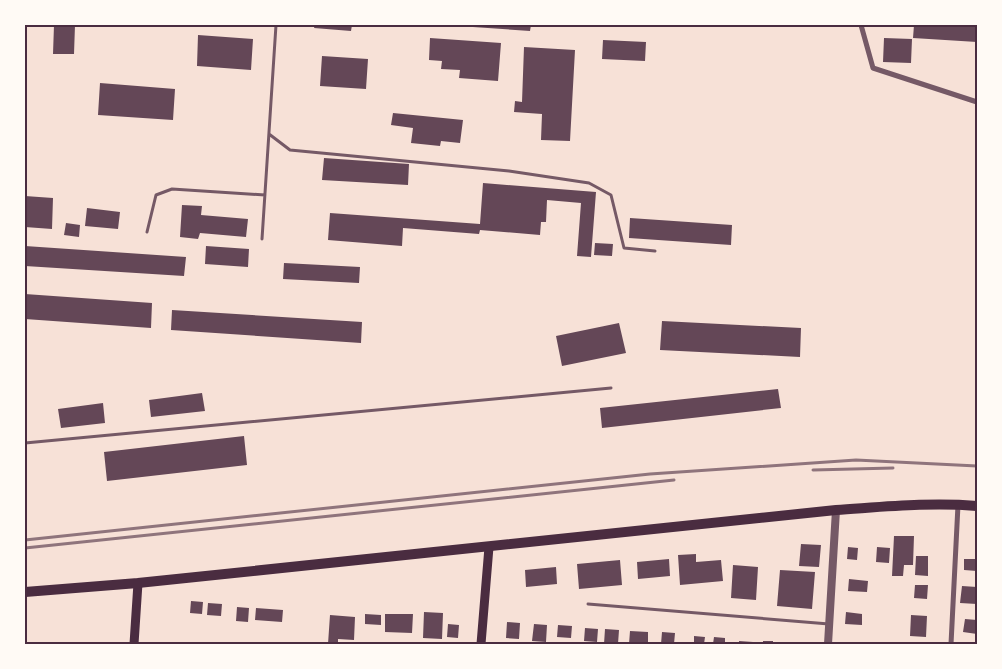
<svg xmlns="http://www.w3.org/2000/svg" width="1002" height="669" font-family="'Sofia Sans Condensed',sans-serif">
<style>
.building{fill:#644757}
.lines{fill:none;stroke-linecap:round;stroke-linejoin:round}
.service{stroke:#755966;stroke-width:3}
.minor{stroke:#755966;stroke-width:5}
.tertiary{stroke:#755966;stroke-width:8}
.secondary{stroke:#4a2c40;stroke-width:9}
.trunk{stroke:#4a2c40;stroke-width:10}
.rail{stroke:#8f747c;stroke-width:3}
.neatline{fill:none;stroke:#4a2c40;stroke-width:2}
</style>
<rect width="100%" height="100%" fill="#f7e1d7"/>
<path class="building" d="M 54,25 L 75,25 L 74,54 L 53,54 Z
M 315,25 L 352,25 L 351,31 L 314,28 Z
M 458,25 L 531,25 L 530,31 L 458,26 Z
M 914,25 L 977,25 L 977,42 L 913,38 Z
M 198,35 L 253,39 L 251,70 L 197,66 Z
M 430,38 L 501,43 L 498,81 L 459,78 L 460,70 L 441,69 L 442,61 L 429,60 Z
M 884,38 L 912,39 L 911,63 L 883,62 Z
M 603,40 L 646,42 L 645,61 L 602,59 Z
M 524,47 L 575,50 L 570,141 L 541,140 L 542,114 L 514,112 L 515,101 L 522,102 Z
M 322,56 L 368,59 L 366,89 L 320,86 Z
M 100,83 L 175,89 L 173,120 L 98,115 Z
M 393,113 L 463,120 L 460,143 L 441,141 L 440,146 L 411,143 L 413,128 L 391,125 Z
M 324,158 L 409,164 L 408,185 L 322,180 Z
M 483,183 L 596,192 L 591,257 L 577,256 L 581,203 L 547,200 L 546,222 L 541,222 L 540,235 L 480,230 L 479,234 L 403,228 L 402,246 L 328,240 L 330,213 L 480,224 Z
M 25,196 L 53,198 L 52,229 L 25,227 Z
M 182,205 L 202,206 L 201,215 L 248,219 L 246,237 L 200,233 L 198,239 L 180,237 Z
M 87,208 L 120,212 L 118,229 L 85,226 Z
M 630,218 L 732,225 L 731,245 L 629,238 Z
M 66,223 L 80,225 L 79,237 L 64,235 Z
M 595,243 L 613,244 L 612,256 L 594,255 Z
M 25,246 L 186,257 L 184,276 L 25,266 Z
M 206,246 L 249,249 L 248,267 L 205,264 Z
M 284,263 L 360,267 L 359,283 L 283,279 Z
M 25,294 L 152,303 L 151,328 L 25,319 Z
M 172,310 L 362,322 L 361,343 L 171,330 Z
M 662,321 L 801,328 L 800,357 L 660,350 Z
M 619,323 L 626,353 L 562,366 L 556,336 Z
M 778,389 L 781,408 L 602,428 L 600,408 Z
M 202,393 L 205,411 L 151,417 L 149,400 Z
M 103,403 L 105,423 L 61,428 L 58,409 Z
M 244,436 L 247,465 L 107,481 L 104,452 Z
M 894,536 L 914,536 L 913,565 L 904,565 L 903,576 L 892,576 Z
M 801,544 L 821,545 L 819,567 L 799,566 Z
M 848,547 L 858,548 L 857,560 L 847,559 Z
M 877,547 L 890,548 L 889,563 L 876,562 Z
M 696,554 L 696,562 L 721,560 L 723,581 L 680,585 L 678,555 Z
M 916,556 L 928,556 L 928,576 L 915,575 Z
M 669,559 L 670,576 L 638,579 L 637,562 Z
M 964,559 L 977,559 L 977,571 L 964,570 Z
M 620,560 L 622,585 L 579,589 L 577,564 Z
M 733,565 L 758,567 L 756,600 L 731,598 Z
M 556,567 L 557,584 L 526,587 L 525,570 Z
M 780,570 L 815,572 L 812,609 L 777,606 Z
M 849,579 L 868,581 L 867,592 L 848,591 Z
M 915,585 L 928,585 L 927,599 L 914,598 Z
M 962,586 L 977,587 L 977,604 L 960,603 Z
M 191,601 L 203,602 L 202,614 L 190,613 Z
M 208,603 L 222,604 L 221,616 L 207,615 Z
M 237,607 L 249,608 L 248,622 L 236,621 Z
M 256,608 L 283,610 L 282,622 L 255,620 Z
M 424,612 L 443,613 L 442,639 L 423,638 Z
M 846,612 L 862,614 L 862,625 L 845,624 Z
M 365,614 L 381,615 L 381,625 L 365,624 Z
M 385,614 L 413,614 L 412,633 L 385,632 Z
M 330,615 L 355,617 L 354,640 L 338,639 L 338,644 L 328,644 Z
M 911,615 L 927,616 L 926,637 L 910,636 Z
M 965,619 L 977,620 L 977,634 L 963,632 Z
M 507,622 L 520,623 L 519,639 L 506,638 Z
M 448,624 L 459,625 L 458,638 L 447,637 Z
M 534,624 L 547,625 L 546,642 L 532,641 Z
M 558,625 L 572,626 L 571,638 L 557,637 Z
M 585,628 L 598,629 L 597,642 L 584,641 Z
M 605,629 L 619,630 L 618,644 L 604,644 Z
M 630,631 L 648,632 L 648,644 L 629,644 Z
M 662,632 L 675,633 L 674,644 L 661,644 Z
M 694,636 L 705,637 L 704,644 L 694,644 Z
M 714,637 L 725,638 L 725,644 L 713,644 Z
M 739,641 L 753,642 L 753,644 L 739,644 Z
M 763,641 L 773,641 L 773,644 L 763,644 Z"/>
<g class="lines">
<path class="service" d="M 269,134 L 290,150 L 509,171 L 589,183 L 611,195 L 624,248 L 655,251
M 147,232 L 156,195 L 172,189 L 265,195
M 262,239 L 276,25
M 25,443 L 611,388
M 588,604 L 829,624"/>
<path class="minor" d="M 861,25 L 873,68 L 977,102
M 951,644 L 958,505"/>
<path class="tertiary" d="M 828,644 L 836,510"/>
<path class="secondary" d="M 134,644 L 138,583
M 481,644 L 489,547"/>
<path class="trunk" d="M 25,592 L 138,583 L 836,510 C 883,507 930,502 977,506"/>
<path class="rail" d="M 813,470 L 893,468
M 25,540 L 650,474 L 856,460 L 977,466
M 25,548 L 674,480"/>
</g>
<rect width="1002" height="669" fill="none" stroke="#fffaf5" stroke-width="52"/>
<rect x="26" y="26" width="950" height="617" class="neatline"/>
</svg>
